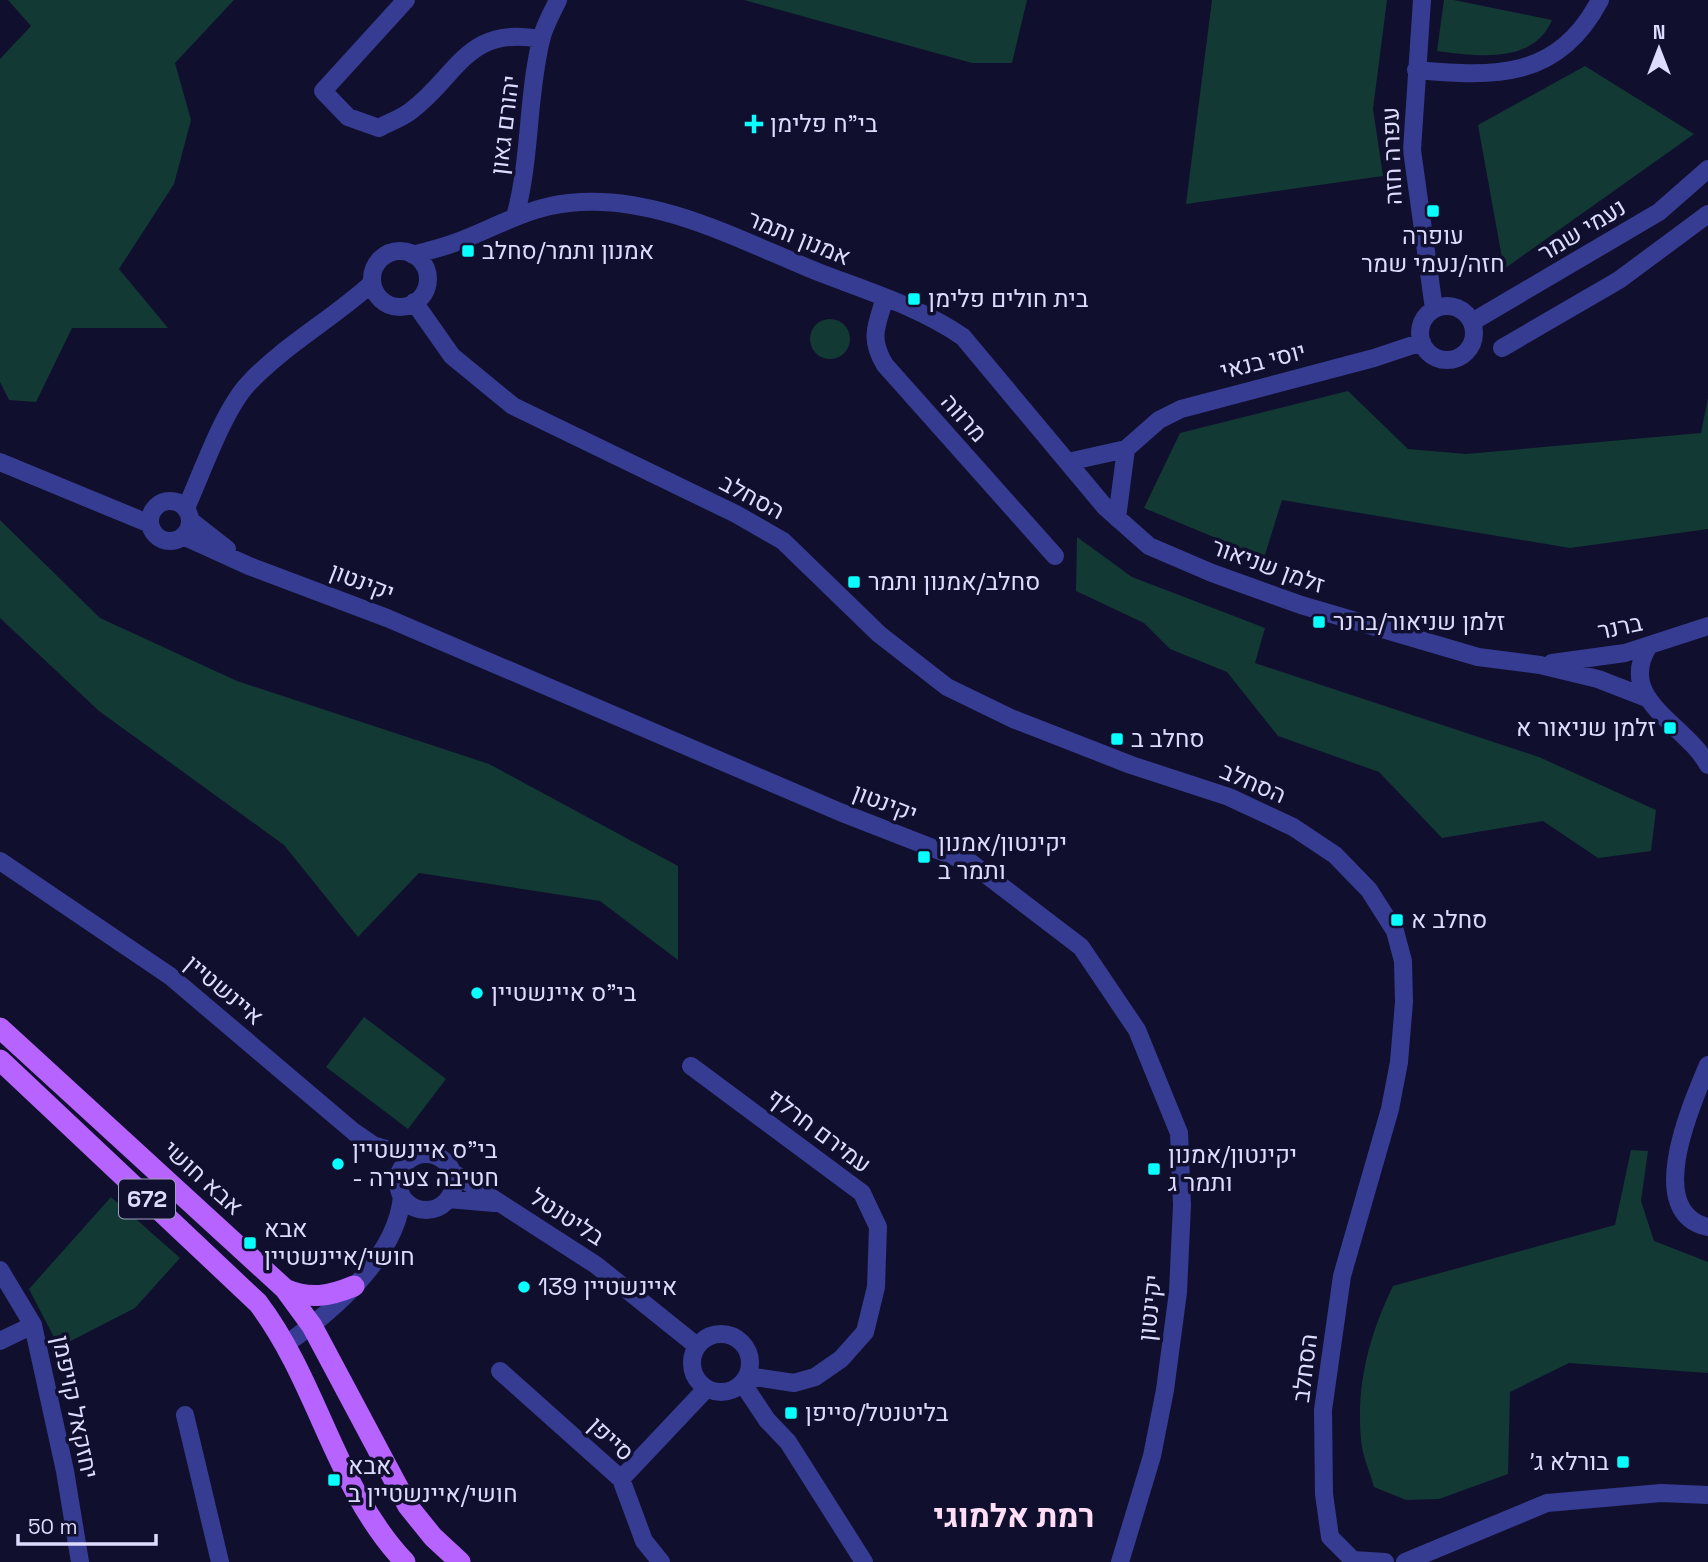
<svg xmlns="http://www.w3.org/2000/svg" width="1708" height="1562" font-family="'Space Grotesk',Heebo,sans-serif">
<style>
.green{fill:#123934}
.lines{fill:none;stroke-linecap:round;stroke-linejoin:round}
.minor{stroke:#363c91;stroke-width:18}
.major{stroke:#b663ff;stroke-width:21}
.poi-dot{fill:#08feff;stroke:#110f2e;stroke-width:2.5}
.labels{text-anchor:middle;stroke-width:7;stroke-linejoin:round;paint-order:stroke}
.shield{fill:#110f2e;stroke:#a09ec0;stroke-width:2}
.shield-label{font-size:23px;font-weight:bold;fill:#dddcff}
.poi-label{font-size:24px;fill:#dddcff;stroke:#110f2e;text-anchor:start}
.street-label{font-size:24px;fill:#dddcff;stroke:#110f2e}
.district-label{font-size:32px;font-weight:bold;fill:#ffdef6;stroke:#110f2e}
</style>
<rect width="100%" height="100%" fill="#110f2e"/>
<path class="green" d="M 8,0 L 234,0 L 175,63 L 191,120 L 174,184 L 119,269 L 168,328 L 72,328 L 36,402 L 9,400 L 0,382 L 0,59 L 31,26 Z
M 744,0 L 1027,0 L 1012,63 L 972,63 Z
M 1212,0 L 1387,0 L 1373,109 L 1383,176 L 1186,204 Z
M 1444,0 L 1454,0 L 1552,20 C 1533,65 1476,56 1437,51 Z
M 1585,66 L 1694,134 L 1504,269 L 1478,125 Z
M810 339a20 20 0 1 1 40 0a20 20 0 1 1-40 0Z
M 1348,391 L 1408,449 L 1466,454 L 1701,433 L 1708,398 L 1708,529 L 1570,548 L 1282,500 L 1264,558 L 1144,508 L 1180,433 Z
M 0,520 L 100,618 L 237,681 L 489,764 L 678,866 L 678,960 L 600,901 L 419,873 L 358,937 L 284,845 L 99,711 L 0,618 Z
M 1077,537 L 1132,577 L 1265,628 L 1255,663 L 1539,757 L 1656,810 L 1651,851 L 1598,858 L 1543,821 L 1442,838 L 1379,772 L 1278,736 L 1227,672 L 1170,649 L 1144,623 L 1076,591 Z
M 364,1017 L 446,1079 L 408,1129 L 326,1067 Z
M 1631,1150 L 1648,1151 L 1641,1201 L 1654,1241 L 1708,1262 L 1708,1373 L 1569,1363 L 1510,1392 L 1508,1474 L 1439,1499 L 1406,1500 L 1374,1487 C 1370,1472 1362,1455 1361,1440 C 1356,1385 1369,1335 1393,1286 L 1615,1225 Z
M 111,1197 L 180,1258 L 135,1308 L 59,1347 L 29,1289 Z"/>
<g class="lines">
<path class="minor" d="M 406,0 L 323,91 L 348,117 L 379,128 C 389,122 403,118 412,110 C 459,74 467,25 541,39
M 1422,0 L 1412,150 L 1434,309
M 1416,70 C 1495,77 1558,80 1600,0
M 515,217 C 531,159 527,98 541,40 C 544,26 552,13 558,0
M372 279a28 28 0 1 1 56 0a28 28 0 1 1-56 0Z
M 413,255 C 427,251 441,248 454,243 C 493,229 527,207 569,203 C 655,193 741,241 818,272 C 867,291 920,307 963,337 L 1105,507 L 1149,546 L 1212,573 L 1301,605 L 1478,657 L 1540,665 L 1598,679 L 1647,698
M 885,298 C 876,326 869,339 885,365 L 1055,556
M 414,302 L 452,356 L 513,406 L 736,514 L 783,541 L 879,634 L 947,687 L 1013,719 L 1131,765 L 1229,797 L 1293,827 L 1335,855 L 1369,890 L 1395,931 L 1403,961 L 1404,1002 L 1399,1062 L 1390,1109 L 1342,1276 L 1323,1410 L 1324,1494 L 1330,1537 L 1353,1560 L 1385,1562
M1420 333a27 27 0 1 1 54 0a27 27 0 1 1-54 0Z
M 1472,322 L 1659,212 L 1708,169
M 1502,348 L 1619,280 L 1708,214
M 0,462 L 150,524
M 1068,462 L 1126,449 L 1159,420 L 1181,409 L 1374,358 L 1422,342
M150 521a20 20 0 1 1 40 0a20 20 0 1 1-40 0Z
M 186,508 C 202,473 223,411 248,384 C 283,346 334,318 372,283
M 1117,518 L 1126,449
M 190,520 L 227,549
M 183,536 L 249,566 L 387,618 L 840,812 L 971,863 L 1081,947 L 1137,1030 L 1179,1133 L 1182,1205 L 1178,1292 L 1165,1390 L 1152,1456 L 1120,1562
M 1648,647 C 1616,700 1686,724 1708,765
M 1552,663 L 1625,653 L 1708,626
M 0,861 L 170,976 L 354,1132 L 373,1145 L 412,1157
M 1708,1065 C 1693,1101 1642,1213 1708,1227
M 691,1066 L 862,1193 L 878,1227 L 876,1287 L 865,1332 L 841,1359 L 815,1377 L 794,1383 L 748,1376
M398 1182a28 28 0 1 1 56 0a28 28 0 1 1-56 0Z
M 452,1172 L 596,1265 L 697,1346
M 448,1199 L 494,1203
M 0,1270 L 33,1325 L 65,1471 L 80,1562
M692 1363a29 29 0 1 1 58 0a29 29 0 1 1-58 0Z
M 0,1341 L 33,1325
M 286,1344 C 332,1312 397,1257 402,1196
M 500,1371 L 621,1479 L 644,1541 L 661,1562
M 743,1384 L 767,1420 L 788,1442 L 864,1562
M 185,1415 L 220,1562
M 621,1479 L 706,1389
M 1405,1562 L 1547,1503 L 1661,1493 L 1708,1495"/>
<path class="major" d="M 0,1028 L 285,1289 L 312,1326 L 408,1506 L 433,1537 L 460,1562
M 0,1060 L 258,1303 C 318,1382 336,1490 405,1562
M 285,1289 C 310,1300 330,1296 354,1286"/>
</g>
<g class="poi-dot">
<path d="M750.5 113.5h7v7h7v7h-7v7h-7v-7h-7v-7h7z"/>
<rect x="1426" y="204" width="14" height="14" rx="3.5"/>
<rect x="461" y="244" width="14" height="14" rx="3.5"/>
<rect x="907" y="292" width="14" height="14" rx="3.5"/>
<rect x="847" y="575" width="14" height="14" rx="3.5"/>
<rect x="1312" y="615" width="14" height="14" rx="3.5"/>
<rect x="1663" y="721" width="14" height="14" rx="3.5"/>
<rect x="1110" y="732" width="14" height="14" rx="3.5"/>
<rect x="917" y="850" width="14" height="14" rx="3.5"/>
<rect x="1390" y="913" width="14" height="14" rx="3.5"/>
<circle cx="477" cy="993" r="7"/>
<circle cx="338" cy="1164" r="7"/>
<rect x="1147" y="1162" width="14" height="14" rx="3.5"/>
<rect x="243" y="1236" width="14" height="14" rx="3.5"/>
<circle cx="524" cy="1287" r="7"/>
<rect x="784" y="1406" width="14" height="14" rx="3.5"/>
<rect x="1616" y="1455" width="14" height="14" rx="3.5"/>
<rect x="327" y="1473" width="14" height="14" rx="3.5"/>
</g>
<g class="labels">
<rect class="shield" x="119" y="1179.5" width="56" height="39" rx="5"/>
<g class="shield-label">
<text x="147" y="1207">672</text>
</g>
<g class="poi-label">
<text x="770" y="132">בי"ח פלימן</text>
<text x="1433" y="244" text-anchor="middle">עופרה<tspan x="1433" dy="28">חזה/נעמי שמר</tspan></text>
<text x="482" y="259">אמנון ותמר/סחלב</text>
<text x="928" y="307">בית חולים פלימן</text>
<text x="868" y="590">סחלב/אמנון ותמר</text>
<text x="1333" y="630">זלמן שניאור/ברנר</text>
<text x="1656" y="736" text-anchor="end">זלמן שניאור א</text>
<text x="1131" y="747">סחלב ב</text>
<text x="938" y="851">יקינטון/אמנון<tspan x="938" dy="28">ותמר ב</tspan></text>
<text x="1411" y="928">סחלב א</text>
<text x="491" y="1001">בי"ס איינשטיין</text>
<text x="352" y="1158">בי"ס איינשטיין<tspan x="352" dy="28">- חטיבה צעירה</tspan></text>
<text x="1168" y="1163">יקינטון/אמנון<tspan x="1168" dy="28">ותמר ג</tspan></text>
<text x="264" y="1237">אבא<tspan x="264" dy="28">חושי/איינשטיין</tspan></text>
<text x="538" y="1295">איינשטיין 139</text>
<text x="805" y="1421">בליטנטל/סייפן</text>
<text x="1609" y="1470" text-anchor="end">בורלא ג׳</text>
<text x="348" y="1474">אבא<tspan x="348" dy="28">חושי/איינשטיין ב</tspan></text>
</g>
<g class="street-label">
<text transform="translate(505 125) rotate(-83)" y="8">יהורם גאון</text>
<text transform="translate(1392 156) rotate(-92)" y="8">עפרה חזה</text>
<text transform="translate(1582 230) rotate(-31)" y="8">נעמי שמר</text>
<text transform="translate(799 238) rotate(22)" y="8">אמנון ותמר</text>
<text transform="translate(1263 361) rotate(-14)" y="8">יוסי בנאי</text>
<text transform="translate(964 418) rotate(48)" y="8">מרווה</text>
<text transform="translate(752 497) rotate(28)" y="8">הסחלב</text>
<text transform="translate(1268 566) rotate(20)" y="8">זלמן שניאור</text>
<text transform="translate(362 582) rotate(21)" y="8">יקינטון</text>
<text transform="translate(1620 627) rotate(-12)" y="8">ברנר</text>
<text transform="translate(1253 783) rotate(23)" y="8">הסחלב</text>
<text transform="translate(885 803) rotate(21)" y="8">יקינטון</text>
<text transform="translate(224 990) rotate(40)" y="8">איינשטיין</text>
<text transform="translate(819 1131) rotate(37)" y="8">עמירם חרלף</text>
<text transform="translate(203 1178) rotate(42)" y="8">אבא חושי</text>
<text transform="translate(567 1217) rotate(33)" y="8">בליטנטל</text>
<text transform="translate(1150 1308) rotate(-84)" y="8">יקינטון</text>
<text transform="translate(1305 1368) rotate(-83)" y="8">הסחלב</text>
<text transform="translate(75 1407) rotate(78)" y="8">יחזקאל קויפמן</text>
<text transform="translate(611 1439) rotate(43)" y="8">סייפן</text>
</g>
<g class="district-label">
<text x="1014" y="1527">רמת אלמוגי</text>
</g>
</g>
<g transform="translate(1659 49)" stroke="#110f2e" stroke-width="5" paint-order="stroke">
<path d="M0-5L12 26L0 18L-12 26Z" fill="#dddcff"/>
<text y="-10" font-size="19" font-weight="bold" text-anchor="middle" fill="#dddcff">N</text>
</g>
<path d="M18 1534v10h138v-10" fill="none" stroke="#dddcff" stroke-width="3.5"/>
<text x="28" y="1534" font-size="21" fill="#dddcff" stroke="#110f2e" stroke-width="5" paint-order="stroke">50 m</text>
</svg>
